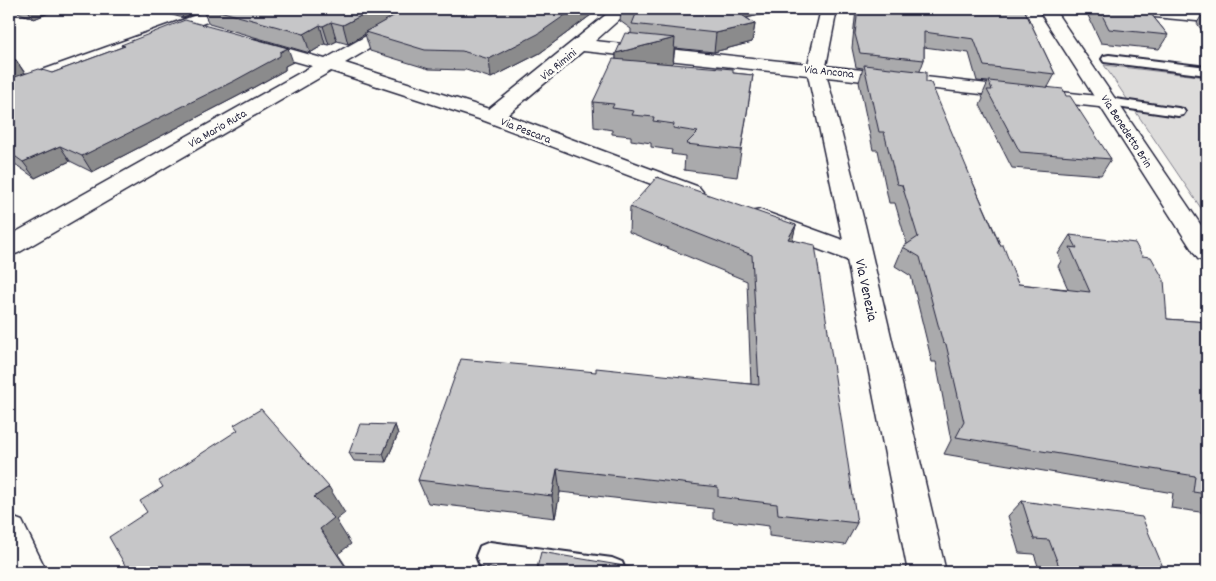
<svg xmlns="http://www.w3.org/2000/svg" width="1216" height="581" font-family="Dekko,sans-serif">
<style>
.green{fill:#dddcdb;stroke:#807f8b}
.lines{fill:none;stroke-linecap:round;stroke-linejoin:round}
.lane-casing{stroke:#22223b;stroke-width:4}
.street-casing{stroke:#22223b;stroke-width:3}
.secondary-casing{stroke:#22223b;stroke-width:3}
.lane{fill:#fdfcf7;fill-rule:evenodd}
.street{fill:#fdfcf7;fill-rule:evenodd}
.secondary{fill:#fdfcf7;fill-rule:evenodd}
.wall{fill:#aaaaac;stroke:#22223b}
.shaded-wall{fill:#8b8b8c;stroke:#22223b}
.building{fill:#c6c6c8;stroke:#22223b}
.labels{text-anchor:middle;stroke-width:5;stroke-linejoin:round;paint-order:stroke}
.far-street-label{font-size:12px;fill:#22223b;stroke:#fdfcf7}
.street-label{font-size:15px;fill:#22223b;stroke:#fdfcf7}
</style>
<rect width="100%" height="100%" fill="#fdfcf7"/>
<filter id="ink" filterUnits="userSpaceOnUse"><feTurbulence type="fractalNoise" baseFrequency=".02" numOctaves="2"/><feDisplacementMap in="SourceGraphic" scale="10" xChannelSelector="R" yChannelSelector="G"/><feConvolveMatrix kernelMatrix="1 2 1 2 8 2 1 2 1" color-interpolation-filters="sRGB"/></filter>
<g filter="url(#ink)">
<path class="green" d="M 1104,65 L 1207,77 L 1207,217 Z"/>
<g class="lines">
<defs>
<path id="lane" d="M 1109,55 L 1207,67 L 1207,75 L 1104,62 L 1102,59 L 1104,56 Z
M 1108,98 L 1178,108 L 1183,109 L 1185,112 L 1183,115 L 1178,116 L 1103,105 L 1101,102 L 1103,99 Z
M 490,542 L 612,558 L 622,562 L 626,572 L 509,572 L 490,570 L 480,566 L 476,556 L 480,546 Z"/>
<path id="street" d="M 213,9 L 236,9 L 234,12 L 9,95 L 9,82 Z
M 414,9 L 434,9 L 432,12 L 345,63 L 489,109 L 613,9 L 631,9 L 595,41 L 808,64 L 821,9 L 837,9 L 826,66 L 1115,98 L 1118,102 L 1115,106 L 1108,108 L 827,77 L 865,225 L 946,572 L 908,572 L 847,260 L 751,224 L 748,218 L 751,212 L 760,210 L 843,240 L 808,75 L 583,51 L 507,115 L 699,187 L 703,192 L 699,197 L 691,199 L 485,121 L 331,71 L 18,253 L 9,256 L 9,236 L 312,66 L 248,48 L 245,44 L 248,40 L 254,39 L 325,59 Z
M 1115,9 L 1173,9 L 1207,12 L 1207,22 L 1123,14 L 1117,12 Z
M 9,516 L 22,521 L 47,572 L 9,572 Z"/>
<path id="secondary" d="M 1038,9 L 1054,9 L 1207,234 L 1207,262 L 1198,259 Z"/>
</defs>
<use href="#lane" class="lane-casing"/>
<use href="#street" class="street-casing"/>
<use href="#secondary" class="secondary-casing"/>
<use href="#lane" class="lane"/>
<use href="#street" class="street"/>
<use href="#secondary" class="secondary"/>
</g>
<path class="wall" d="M 10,9 L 58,9 L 34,19 Z
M 151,9 L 599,9 L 540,53 L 491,78 L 466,70 L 429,69 L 370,51 L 365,34 L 348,44 L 337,41 L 329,45 L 325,44 L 310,53 L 209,24 L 203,11 L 183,18 Z
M 621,9 L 776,9 L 776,11 L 747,18 L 755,24 L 752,42 L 714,52 L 675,48 L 673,63 L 669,64 L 733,73 L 753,75 L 737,177 L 684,170 L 685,156 L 671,154 L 672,150 L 651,147 L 651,143 L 631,140 L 631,136 L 612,134 L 612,130 L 594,127 L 593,102 L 616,59 L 616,53 L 631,34 L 631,29 L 620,21 Z
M 856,9 L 1024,9 L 1055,74 L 1048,87 L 1066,96 L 1111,159 L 1101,175 L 1012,168 L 980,105 L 983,99 L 982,96 L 988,82 L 977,81 L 969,53 L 924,47 L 924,60 L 920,71 L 974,185 L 1018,284 L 1068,289 L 1058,266 L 1061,261 L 1058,254 L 1070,235 L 1167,319 L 1207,322 L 1207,513 L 1171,508 L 1173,493 L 944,454 L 951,440 L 936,362 L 932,362 L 911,276 L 895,266 L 903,247 L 907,244 L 895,203 L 889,203 L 878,150 L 873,150 L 859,82 L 863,68 L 856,67 L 852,48 Z
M 1085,9 L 1147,9 L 1168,35 L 1159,49 L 1101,43 Z
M 1191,9 L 1207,9 L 1207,39 L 1197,23 L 1205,10 Z
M 121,45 L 293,62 L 285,66 L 285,70 L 240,95 L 92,172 L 70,161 L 35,178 L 12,162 L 9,163 L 9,58 L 16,60 L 25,73 L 52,73 L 122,47 Z
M 630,207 L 796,225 L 792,240 L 857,523 L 845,545 L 769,536 L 769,526 L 713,519 L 713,509 L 560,492 L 555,518 L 428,503 L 418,480 L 596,372 L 751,384 L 747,281 L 629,232 Z
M 395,425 L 398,434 L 386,462 L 354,461 L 349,453 Z
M 1022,501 L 1165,572 L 1040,572 L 1034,554 L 1019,553 L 1008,516 Z"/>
<path class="shaded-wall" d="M 27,9 L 58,9 L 34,19 Z
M 179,9 L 202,9 L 203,11 L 183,18 Z
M 374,9 L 411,9 L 365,32 L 365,34 L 348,44 L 343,25 Z
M 574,9 L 599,9 L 540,53 L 491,78 L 489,59 Z
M 727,9 L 776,9 L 776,11 L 725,23 Z
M 331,22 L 337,41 L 329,45 L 323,26 Z
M 755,24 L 752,42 L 714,52 L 716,33 Z
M 320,25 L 325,44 L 310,53 L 304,34 Z
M 675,38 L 673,63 L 616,78 L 616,53 Z
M 288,48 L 293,62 L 285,66 L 285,70 L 240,95 L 92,172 L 82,156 Z
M 16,60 L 25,74 L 9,80 L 9,63 Z
M 60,146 L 70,161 L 35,178 L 23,162 Z
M 9,157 L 12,162 L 9,163 Z
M 796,225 L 790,251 L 788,239 Z
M 395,425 L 398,434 L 386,462 L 383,454 Z
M 557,469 L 560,492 L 555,518 L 552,496 Z
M 329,487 L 345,513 L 336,520 L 351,544 L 338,554 L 350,572 L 349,572 L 320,529 L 314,497 Z"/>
<path class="building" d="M 212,9 L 374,9 L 343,25 L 331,22 L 323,26 L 320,25 L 304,34 Z
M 406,9 L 574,9 L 538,34 L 489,59 L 462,51 L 425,50 L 365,32 Z
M 629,9 L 733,9 L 755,24 L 716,33 L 632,24 L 636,14 Z
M 858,9 L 1024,9 L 1055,74 L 984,66 L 974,39 L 924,32 L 924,60 L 860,53 L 855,34 Z
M 1099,9 L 1147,9 L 1168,35 L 1109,29 Z
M 185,20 L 288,48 L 280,52 L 280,56 L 234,81 L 82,156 L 60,146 L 23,162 L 9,152 L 9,79 L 39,69 L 52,73 L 125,46 L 121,45 Z
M 625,33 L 675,38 L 616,53 Z
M 9,58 L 16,60 L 9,63 Z
M 613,59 L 733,69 L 733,73 L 753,75 L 741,150 L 686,144 L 698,132 L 673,128 L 674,124 L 653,121 L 654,117 L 632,115 L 634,111 L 612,108 L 614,104 L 593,102 Z
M 864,65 L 926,72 L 926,82 L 931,83 L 974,185 L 1000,245 L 1003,245 L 1018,284 L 1090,292 L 1070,247 L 1077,248 L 1070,235 L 1135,243 L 1142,256 L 1151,257 L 1164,280 L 1167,319 L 1207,322 L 1207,494 L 1193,492 L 1195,476 L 956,437 L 964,422 L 946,344 L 943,343 L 920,257 L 903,247 L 918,237 L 902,185 L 897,184 L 884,132 L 879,132 Z
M 989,81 L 1063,89 L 1066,96 L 1070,96 L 1111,159 L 1020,152 L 987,90 L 992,90 Z
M 657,177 L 796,225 L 788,239 L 815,245 L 857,523 L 778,514 L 777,504 L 718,497 L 718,487 L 557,469 L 552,496 L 418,480 L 461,359 L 596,372 L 596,368 L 759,385 L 752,255 L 630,207 Z
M 261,409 L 329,487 L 314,497 L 334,518 L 320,529 L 349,572 L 129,572 L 109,537 L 147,512 L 140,501 L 163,487 L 159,481 L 238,430 L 234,425 Z
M 360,424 L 395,425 L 383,454 L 349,453 Z
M 1022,501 L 1142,517 L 1165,572 L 1080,572 L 1060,569 L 1049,540 L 1034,539 Z
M 541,552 L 660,572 L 536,572 Z
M 487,567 L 516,572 L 485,572 Z"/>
</g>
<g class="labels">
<g class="far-street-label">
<text transform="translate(558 64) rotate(-39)" y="4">Via Rimini</text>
<text transform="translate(829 71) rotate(6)" y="4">Via Ancona</text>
<text transform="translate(217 128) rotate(-30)" y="4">Via Mario Ruta</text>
<text transform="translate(526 130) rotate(21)" y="4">Via Pescara</text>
<text transform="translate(1127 131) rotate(57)" y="4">Via Benedetto Brin</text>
</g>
<g class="street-label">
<text transform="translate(867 290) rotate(78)" y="5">Via Venezia</text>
</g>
</g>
<rect width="1216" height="581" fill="none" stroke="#fdfcf7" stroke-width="30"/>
<rect x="15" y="15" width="1186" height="551" fill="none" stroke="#22223b" stroke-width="2" filter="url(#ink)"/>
</svg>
